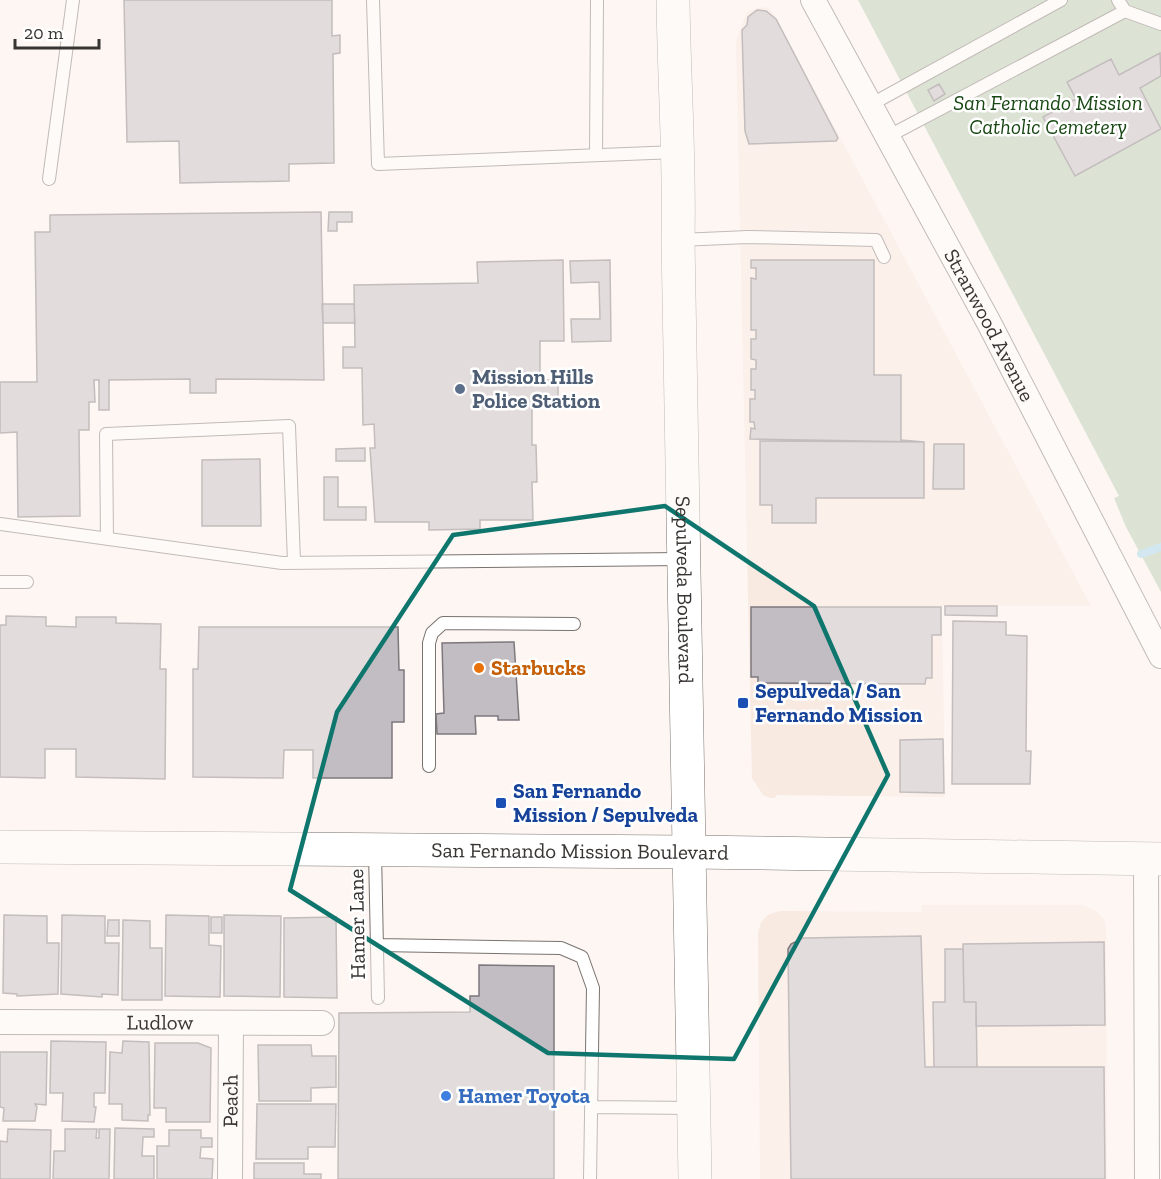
<svg xmlns="http://www.w3.org/2000/svg" width="1161" height="1179" font-family="'Zilla Slab',serif">
<style>
.built{fill:#f8e9e1}
.green{fill:#b4ccb1}
.lines{fill:none;stroke-linecap:round;stroke-linejoin:round}
.stream{stroke:#9ed5ed;stroke-width:8}
.building{fill:#c2bdc3;stroke:#7c787d;stroke-width:1.5}
.lane-casing{stroke:#79736f;stroke-width:14}
.street-casing{stroke:#79736f;stroke-width:26}
.secondary-casing{stroke:#79736f;stroke-width:34}
.primary-casing{stroke:#79736f;stroke-width:34}
.lane{stroke:#fff;stroke-width:12}
.street{stroke:#fff;stroke-width:24}
.secondary{stroke:#fff;stroke-width:33}
.primary{stroke:#fff;stroke-width:33}
.marked{fill:none;stroke:#0f766e;stroke-width:4.5;stroke-linejoin:round}
.service-dot{fill:#5c6f8a;stroke:#fff;stroke-width:2}
.food-dot{fill:#e8710a;stroke:#fff;stroke-width:2}
.transit-dot{fill:#1a4fb4;stroke:#fff;stroke-width:2}
.shop-dot{fill:#3f7fe0;stroke:#fff;stroke-width:2}
.labels{text-anchor:middle;stroke-width:5;stroke-linejoin:round;paint-order:stroke}
.park-label{font-size:21px;font-style:italic;fill:#184713;stroke:#fff}
.street-label{font-size:21px;fill:#373432;stroke:#fff}
.service-label{font-size:21px;font-weight:bold;fill:#4e5e75;stroke:#fff;text-anchor:start}
.food-label{font-size:21px;font-weight:bold;fill:#c56008;stroke:#fff;text-anchor:start}
.transit-label{font-size:21px;font-weight:bold;fill:#164399;stroke:#fff;text-anchor:start}
.shop-label{font-size:21px;font-weight:bold;fill:#366cbe;stroke:#fff;text-anchor:start}
</style>
<rect width="100%" height="100%" fill="#fdf6f2"/>
<path class="built" d="M 761,7 L 768,8 L 775,16 L 1091,606 L 942,606 L 945,797 L 776,795 L 775,798 L 770,798 L 763,795 L 752,778 L 736,41 L 747,12 Z
M 922,905 L 1083,905 L 1096,911 L 1104,919 L 1106,929 L 1107,1179 L 760,1179 L 758,933 L 761,922 L 768,915 L 779,911 L 921,912 Z"/>
<path class="green" d="M 858,0 L 1161,0 L 1161,592 L 1126,527 L 1114,498 L 1119,496 Z"/>
<g class="lines">
<path class="stream" d="M 1141,554 L 1161,547"/>
</g>
<path class="building" d="M 124,0 L 332,0 L 332,36 L 340,35 L 340,53 L 333,54 L 334,163 L 289,164 L 289,181 L 180,183 L 179,141 L 127,142 Z
M 757,10 L 766,11 L 776,19 L 838,138 L 836,141 L 749,144 L 745,131 L 742,30 L 747,25 L 748,17 Z
M 1160,53 L 1161,76 L 1140,88 L 1161,129 L 1075,176 L 1043,117 L 1076,99 L 1067,82 L 1111,59 L 1119,75 Z
M 939,84 L 945,94 L 934,101 L 928,90 Z
M 321,212 L 324,380 L 216,379 L 216,393 L 190,393 L 190,379 L 109,380 L 109,410 L 99,410 L 99,380 L 94,380 L 95,402 L 89,402 L 89,430 L 79,430 L 80,516 L 18,517 L 17,432 L 0,433 L 0,382 L 37,382 L 35,232 L 50,232 L 50,215 Z
M 329,212 L 352,212 L 352,222 L 337,222 L 337,231 L 328,231 Z
M 563,260 L 564,341 L 540,341 L 540,380 L 558,380 L 558,397 L 532,398 L 532,445 L 536,445 L 537,482 L 532,482 L 533,520 L 480,520 L 480,529 L 429,530 L 429,522 L 375,522 L 370,448 L 375,448 L 374,424 L 363,425 L 362,368 L 343,368 L 343,347 L 355,347 L 354,285 L 478,283 L 477,262 Z
M 610,260 L 611,341 L 572,342 L 571,319 L 600,319 L 599,282 L 571,283 L 570,261 Z
M 751,260 L 874,260 L 874,375 L 901,375 L 901,440 L 924,442 L 750,439 L 751,428 L 755,429 L 754,422 L 750,422 L 750,399 L 755,399 L 755,390 L 751,390 L 751,369 L 756,369 L 756,360 L 751,359 L 751,339 L 756,339 L 756,330 L 751,330 L 751,278 L 756,279 L 756,268 L 751,268 Z
M 322,304 L 354,304 L 355,323 L 323,323 Z
M 760,441 L 924,442 L 924,498 L 816,498 L 816,523 L 772,523 L 772,505 L 760,505 Z
M 934,444 L 964,444 L 964,489 L 933,489 Z
M 365,448 L 365,461 L 336,461 L 336,449 Z
M 260,459 L 261,526 L 202,526 L 202,460 Z
M 324,477 L 338,477 L 338,507 L 366,507 L 366,520 L 324,520 Z
M 945,606 L 997,606 L 997,616 L 945,615 Z
M 751,607 L 941,607 L 941,635 L 932,635 L 932,678 L 926,678 L 925,684 L 758,683 L 758,677 L 751,677 Z
M 6,616 L 46,617 L 46,626 L 76,627 L 76,617 L 116,617 L 116,623 L 161,624 L 160,669 L 166,669 L 165,779 L 76,777 L 76,749 L 45,749 L 45,778 L 0,777 L 0,625 L 6,625 Z
M 953,621 L 1006,622 L 1006,635 L 1027,636 L 1026,751 L 1031,751 L 1030,784 L 952,784 Z
M 199,627 L 398,627 L 399,670 L 404,670 L 404,722 L 392,722 L 392,778 L 313,778 L 313,750 L 284,750 L 283,778 L 193,777 L 193,669 L 198,669 Z
M 514,642 L 519,720 L 498,720 L 498,716 L 475,716 L 476,734 L 437,734 L 436,714 L 444,713 L 442,643 Z
M 943,739 L 944,793 L 900,792 L 900,740 Z
M 4,915 L 47,916 L 47,943 L 59,943 L 58,994 L 17,996 L 17,994 L 3,993 Z
M 62,915 L 105,916 L 105,943 L 119,943 L 118,995 L 102,994 L 102,997 L 61,994 Z
M 166,915 L 209,916 L 209,945 L 221,946 L 220,997 L 165,996 Z
M 224,915 L 281,916 L 280,997 L 224,996 Z
M 211,917 L 222,917 L 222,933 L 211,933 Z
M 336,917 L 337,998 L 284,997 L 284,918 Z
M 108,920 L 119,920 L 119,936 L 107,936 Z
M 123,920 L 150,921 L 150,948 L 162,948 L 162,1000 L 122,1000 Z
M 921,936 L 925,1067 L 1104,1067 L 1105,1179 L 791,1179 L 788,949 L 791,944 L 803,938 Z
M 1104,942 L 1105,1025 L 976,1026 L 976,1002 L 964,1002 L 963,944 Z
M 945,949 L 963,949 L 964,1002 L 976,1002 L 977,1067 L 934,1067 L 933,1002 L 945,1002 Z
M 479,965 L 554,966 L 554,1179 L 338,1179 L 339,1013 L 470,1012 L 470,996 L 479,996 Z
M 51,1041 L 106,1042 L 105,1093 L 94,1093 L 94,1107 L 96,1107 L 94,1122 L 62,1121 L 63,1093 L 50,1093 Z
M 123,1041 L 149,1042 L 150,1115 L 148,1115 L 148,1121 L 122,1120 L 122,1104 L 109,1104 L 110,1052 L 122,1053 Z
M 155,1043 L 198,1043 L 211,1048 L 210,1122 L 166,1122 L 166,1108 L 154,1108 Z
M 258,1045 L 311,1045 L 312,1056 L 336,1056 L 336,1087 L 311,1088 L 311,1101 L 259,1101 Z
M 0,1052 L 47,1052 L 46,1105 L 35,1104 L 37,1107 L 35,1121 L 3,1121 L 4,1108 L 0,1107 Z
M 257,1104 L 336,1104 L 335,1147 L 308,1147 L 308,1159 L 256,1159 Z
M 115,1128 L 154,1129 L 154,1137 L 143,1137 L 142,1156 L 154,1156 L 154,1179 L 114,1179 Z
M 8,1129 L 51,1130 L 50,1179 L 0,1179 L 0,1141 L 7,1142 Z
M 65,1129 L 97,1129 L 96,1138 L 99,1138 L 99,1129 L 110,1129 L 109,1179 L 53,1179 L 54,1151 L 65,1151 Z
M 169,1130 L 201,1130 L 201,1138 L 212,1138 L 212,1147 L 201,1147 L 200,1158 L 213,1159 L 212,1179 L 157,1179 L 157,1146 L 169,1146 Z
M 254,1163 L 304,1163 L 304,1174 L 321,1174 L 321,1179 L 254,1179 Z"/>
<g class="lines">
<defs>
<path id="lane" d="M 373,0 L 378,164 L 676,152
M 1118,0 L 1125,11 L 1161,24
M 870,105 L 1061,0
M 887,137 L 1125,11
M 596,155 L 597,0
M 49,179 L 73,0
M 679,240 L 748,237 L 876,240 L 884,257
M 0,524 L 282,563 L 683,559
M 107,539 L 106,434 L 289,426 L 294,562
M 0,582 L 27,582
M 429,766 L 429,643 L 432,633 L 443,623 L 574,624
M 375,851 L 378,998
M 378,945 L 561,948 L 582,957 L 593,988 L 590,1179
M 592,1107 L 692,1108"/>
<g id="street">
<path id="s1" d="M 813,0 L 988,321 L 1161,656"/>
<path d="M 1146,859 L 1147,1179"/>
<path id="s2" d="M 0,1022 L 322,1023"/>
<path id="s3" d="M 230,1179 L 231,1023"/>
</g>
<g id="secondary">
<path id="s4" d="M 0,847 L 689,852 L 1161,859"/>
</g>
<g id="primary">
<path id="s5" d="M 673,0 C 674,80 680,160 678,240 L 695,1179"/>
</g>
</defs>
<use href="#lane" class="lane-casing"/>
<use href="#street" class="street-casing"/>
<use href="#secondary" class="secondary-casing"/>
<use href="#primary" class="primary-casing"/>
<use href="#lane" class="lane"/>
<use href="#street" class="street"/>
<use href="#secondary" class="secondary"/>
<use href="#primary" class="primary"/>
</g>
<path d="M0 0H1161V1179H0ZM 665,506 L 814,606 L 888,775 L 734,1059 L 548,1053 L 290,890 L 337,712 L 453,535 Z" fill="#fdf6f2" fill-opacity=".55" fill-rule="evenodd"/>
<path class="marked" d="M 665,506 L 814,606 L 888,775 L 734,1059 L 548,1053 L 290,890 L 337,712 L 453,535 Z"/>
<circle class="service-dot" cx="460" cy="389" r="6"/>
<circle class="food-dot" cx="479" cy="668" r="6"/>
<g class="transit-dot">
<rect x="737" y="697" width="12" height="12" rx="3"/>
<rect x="495" y="797" width="12" height="12" rx="3"/>
</g>
<circle class="shop-dot" cx="446" cy="1096" r="6"/>
<g class="labels">
<g class="park-label">
<text x="1048" y="110">San Fernando Mission<tspan x="1048" dy="24">Catholic Cemetery</tspan></text>
</g>
<g class="street-label">
<text dy="7" stroke="none"><textPath href="#s1" startOffset="370">Stranwood Avenue</textPath></text>
<text dy="7" stroke="none"><textPath href="#s5" startOffset="590">Sepulveda Boulevard</textPath></text>
<text dy="7" stroke="none"><textPath href="#s4" startOffset="580">San Fernando Mission Boulevard</textPath></text>
<text transform="translate(357 924) rotate(-91)" y="7">Hamer Lane</text>
<text dy="7" stroke="none"><textPath href="#s2" startOffset="160">Ludlow</textPath></text>
<text dy="7" stroke="none"><textPath href="#s3" startOffset="78">Peach</textPath></text>
</g>
<g class="service-label">
<text x="472" y="384">Mission Hills<tspan x="472" dy="24">Police Station</tspan></text>
</g>
<g class="food-label">
<text x="491" y="675">Starbucks</text>
</g>
<g class="transit-label">
<text x="755" y="698">Sepulveda / San<tspan x="755" dy="24">Fernando Mission</tspan></text>
<text x="513" y="798">San Fernando<tspan x="513" dy="24">Mission / Sepulveda</tspan></text>
</g>
<g class="shop-label">
<text x="458" y="1103">Hamer Toyota</text>
</g>
</g>
<path d="M15 39v9h84v-9" fill="none" stroke="#373432" stroke-width="3"/>
<text x="24" y="39" font-size="18" fill="#373432" stroke="#ffffff" stroke-width="4.5" paint-order="stroke">20 m</text>
</svg>
